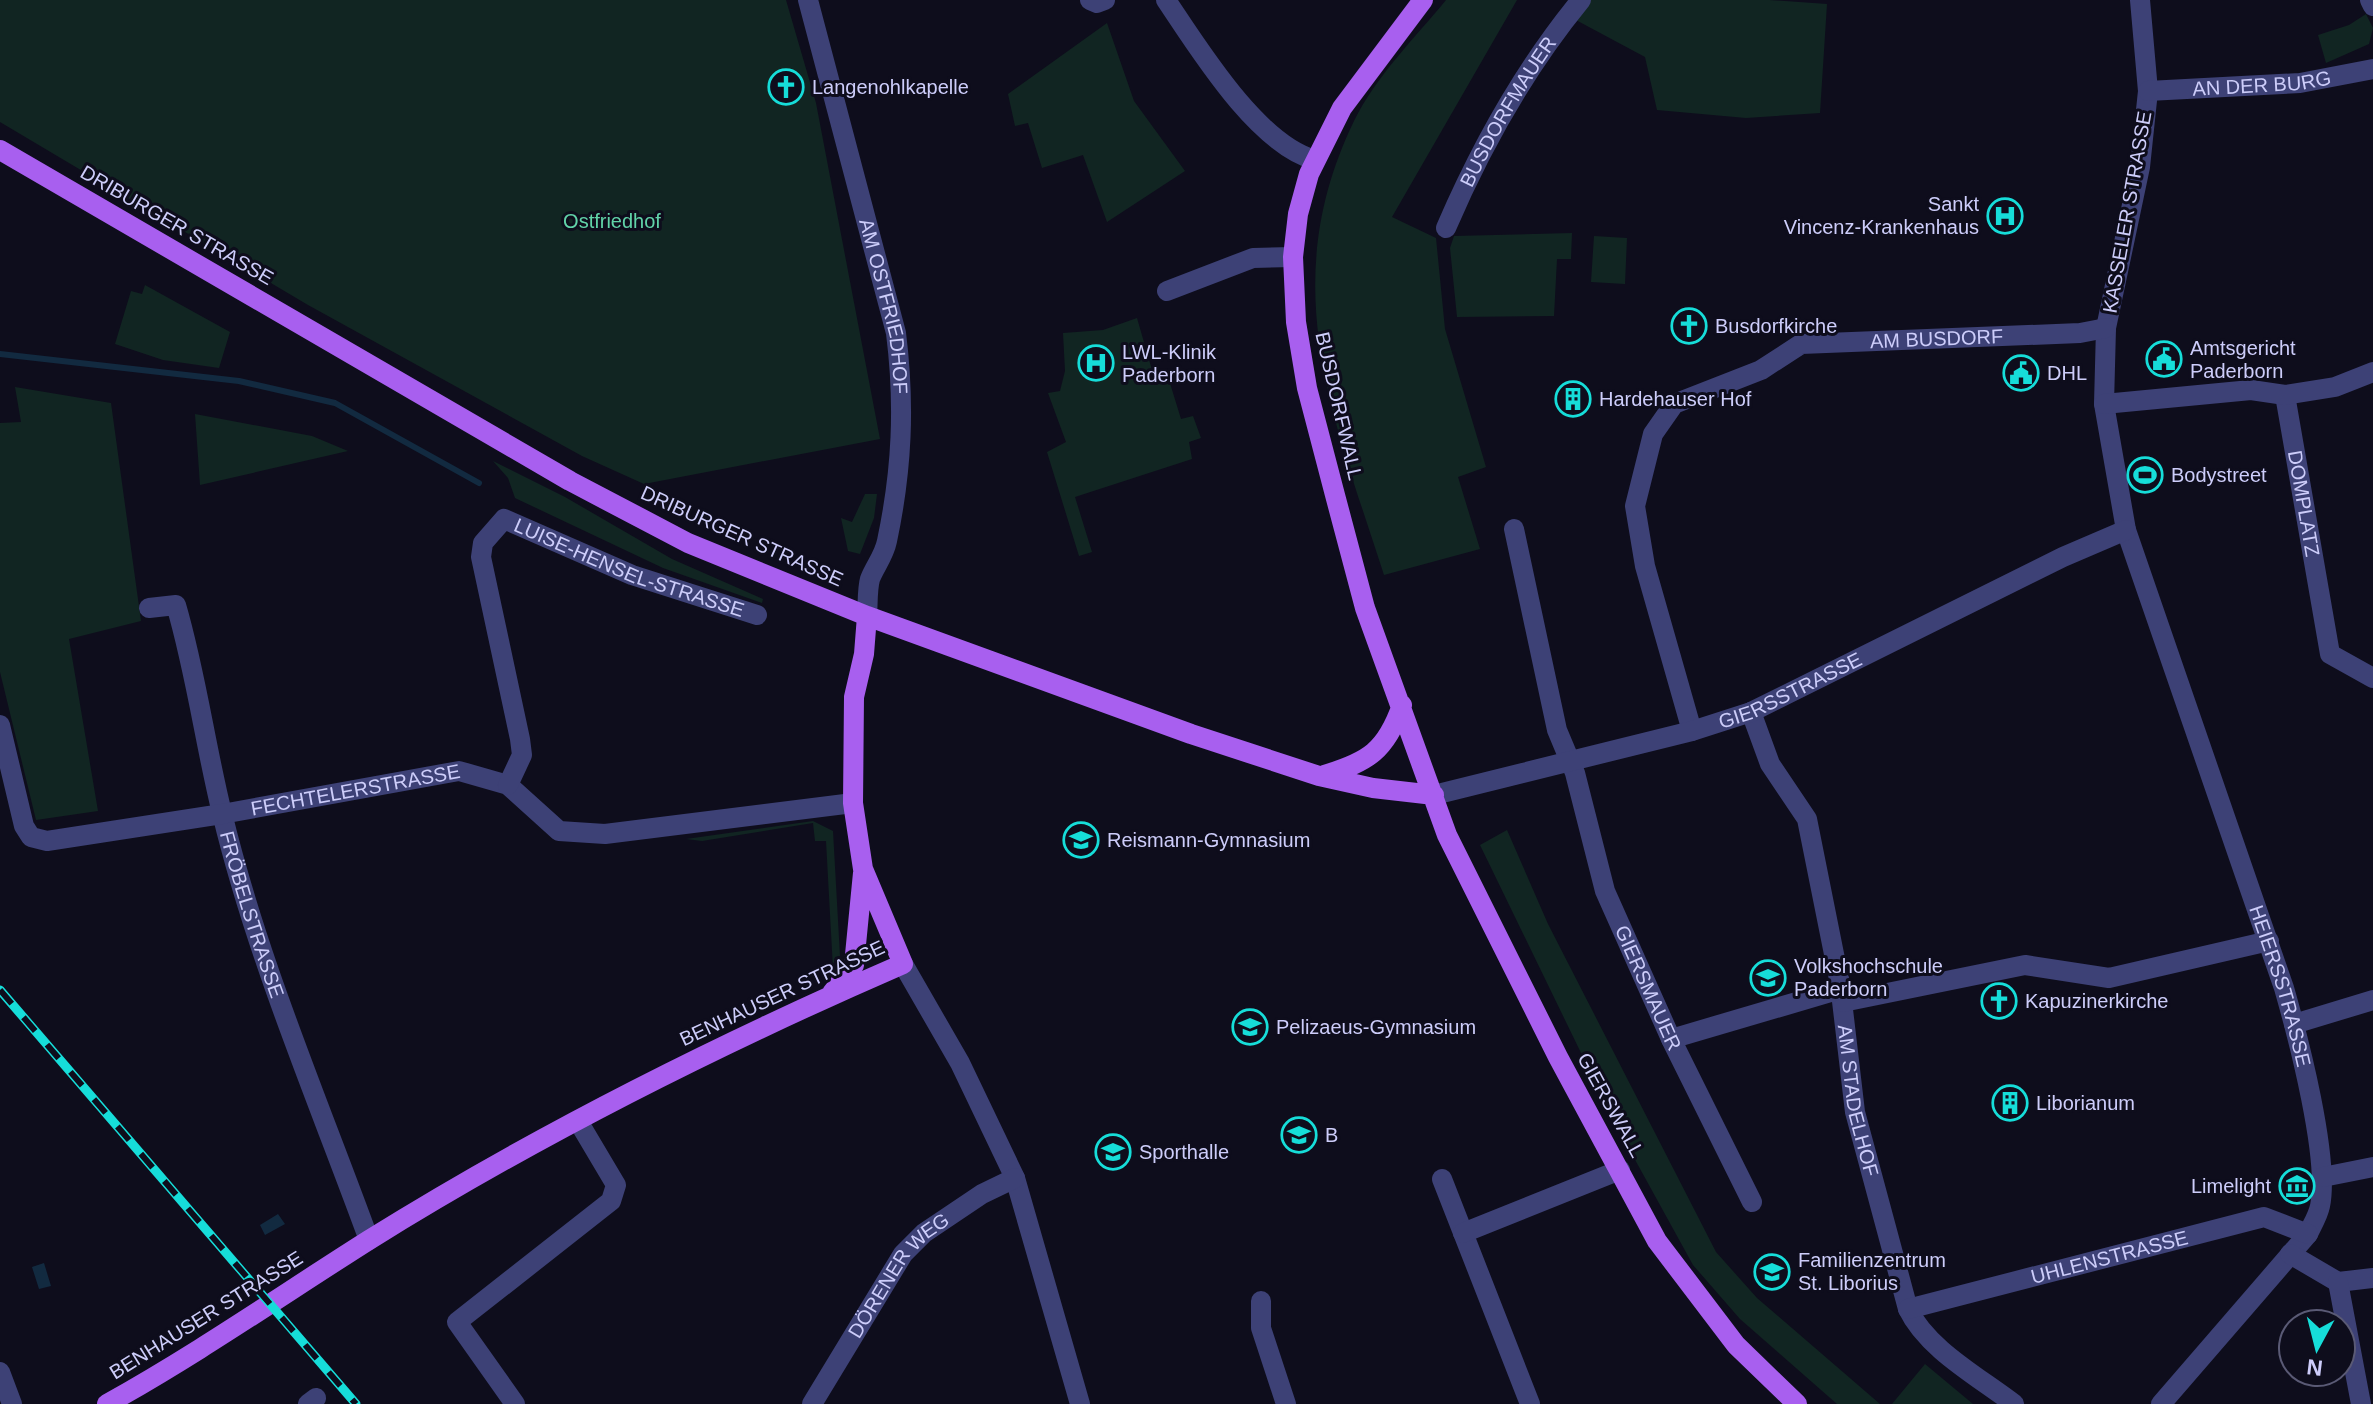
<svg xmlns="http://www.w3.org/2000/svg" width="2373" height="1404" font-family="Arial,sans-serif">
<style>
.green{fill:#112522}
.water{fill:#122a40}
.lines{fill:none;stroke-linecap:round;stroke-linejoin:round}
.stream{stroke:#122a40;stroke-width:6}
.minor{stroke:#3d4176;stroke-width:20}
.major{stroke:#a85fef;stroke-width:20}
.rail-casing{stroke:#16ddd9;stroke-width:9}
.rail{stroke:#0e0d1c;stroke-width:6;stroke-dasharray:18;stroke-linecap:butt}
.labels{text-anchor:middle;stroke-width:6;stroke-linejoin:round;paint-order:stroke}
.street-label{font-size:20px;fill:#cdcdfa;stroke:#0e0d1c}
.poi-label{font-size:20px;fill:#cdcdfa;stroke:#0e0d1c;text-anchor:start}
.park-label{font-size:20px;fill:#61d2a8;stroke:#0e0d1c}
</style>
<rect width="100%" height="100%" fill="#0e0d1c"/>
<path class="green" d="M 0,0 L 786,0 L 816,103 L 880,439 L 644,484 L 582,456 L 308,305 L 0,122 Z
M 1446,0 L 1517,0 L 1392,217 L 1436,238 L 1445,329 L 1486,467 L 1458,477 L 1480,549 L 1384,575 C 1333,416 1275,284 1354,121 C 1376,76 1415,38 1446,0 Z
M 1591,0 L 1769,0 L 1827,4 L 1820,113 L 1746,118 L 1657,110 L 1645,57 L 1574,19 Z
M 2366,14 L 2373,28 L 2369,44 L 2326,63 L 2318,35 L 2349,25 Z
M 1107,23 L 1134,101 L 1185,171 L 1107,222 L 1083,155 L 1042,168 L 1028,123 L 1015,126 L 1008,94 Z
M 1572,233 L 1571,259 L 1557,259 L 1554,316 L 1457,317 L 1450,248 L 1454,236 Z
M 1594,236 L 1627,238 L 1625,284 L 1591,282 Z
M 145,285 L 230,332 L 219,368 L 163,360 L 115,344 L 131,291 L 142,294 Z
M 1137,318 L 1156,384 L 1169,380 L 1181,419 L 1193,416 L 1201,438 L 1189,442 L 1192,459 L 1075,497 L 1092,552 L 1079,556 L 1047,452 L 1066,442 L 1048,393 L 1060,391 L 1065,371 L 1063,333 L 1103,330 Z
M 15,387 L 111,403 L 141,621 L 69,639 L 98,811 L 36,820 L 0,672 L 0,423 L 21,422 Z
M 195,414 L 312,436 L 348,451 L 200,485 Z
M 493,461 L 565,497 L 672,559 L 763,599 L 762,603 L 663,568 L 515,498 L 508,478 Z
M 865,494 L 877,494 L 874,518 L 860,554 L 848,551 L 841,518 L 852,522 Z
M 813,821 L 833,831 L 840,956 L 835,957 L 833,969 L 826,841 L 815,841 L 813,823 L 702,841 L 686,839 Z
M 1507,830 L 1548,924 L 1716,1252 L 1757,1298 L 1880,1404 L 1837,1404 L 1740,1319 L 1693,1265 L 1617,1127 L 1480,845 Z
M 1925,1364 L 1973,1404 L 1892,1404 Z"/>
<path class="water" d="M 278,1214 L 285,1224 L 265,1235 L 260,1225 Z
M 44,1263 L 51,1286 L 39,1289 L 32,1267 Z"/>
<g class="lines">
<path class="stream" d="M 0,354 L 239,381 L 335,403 L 479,483"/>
<g class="minor">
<path id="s1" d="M 808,0 L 896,333 C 905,405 902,470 887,541 C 884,556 875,566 870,579 C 867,590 868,605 867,616"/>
<path d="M 1090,0 L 1097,3 L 1105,0"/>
<path d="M 1166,0 C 1199,49 1257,144 1315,160"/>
<path id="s2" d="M 2140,0 L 2148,91 L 2140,167 L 2106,328 L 2104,404 L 2126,530 L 2284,988 C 2298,1037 2330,1159 2320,1206 C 2318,1216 2312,1225 2308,1234 L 2161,1404"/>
<path d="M 2370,0 L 2373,6"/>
<path id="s3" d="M 2148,91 L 2300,83 L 2373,69"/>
<path id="s4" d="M 1446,228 C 1480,149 1526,67 1581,0"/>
<path d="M 1167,291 L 1253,258 L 1293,257"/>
<path id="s5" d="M 2285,395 L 2330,654 L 2373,678"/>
<path d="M 2104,404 L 2251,390 L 2285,395 L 2335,387 L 2373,372"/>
<path id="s6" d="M 1514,529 L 1557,730 L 1575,773 L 1605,891 L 1671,1039 L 1752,1202"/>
<path id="s7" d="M 149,608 L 176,605 C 196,673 205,744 222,813 C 257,959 318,1100 369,1240"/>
<path id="s8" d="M 1751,712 L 1770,764 L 1807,819 L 1840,984 L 1855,1112 L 1908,1309 C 1927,1349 1979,1377 2014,1404"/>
<path id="s9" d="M 0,725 L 24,826 L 31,837 L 47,841 L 222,814 L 459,771 L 508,785 L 559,831 L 605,834 L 853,803"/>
<path id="s10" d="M 1692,731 L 1645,566 L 1635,506 L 1653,434 L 1674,404 L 1761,370 L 1801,344 L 2080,333 L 2106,328"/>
<path id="s11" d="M 508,785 L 522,755 L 520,739 L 481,557 L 483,543 L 504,519 L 632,575 L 757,615"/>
<path id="s12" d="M 1434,795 L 1692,731 L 1751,712 L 2063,557 L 2126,530"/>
<path d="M 903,964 L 960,1063 L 1015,1178 L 1080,1404"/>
<path d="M 1843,1002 L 2025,965 L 2109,978 L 2269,941"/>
<path d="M 2294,1024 L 2373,1000"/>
<path d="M 1671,1039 L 1841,989"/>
<path d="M 2323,1177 L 2373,1167"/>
<path d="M 1442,1179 L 1530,1404"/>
<path d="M 1463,1233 L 1620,1170"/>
<path d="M 2290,1254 L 2338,1282 L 2373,1278"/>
<path d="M 2338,1282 L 2361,1404"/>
<path d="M 1261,1301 L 1261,1328 L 1286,1404"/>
<path id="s13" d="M 1908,1309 L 2264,1217 L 2308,1234"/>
<path d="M 0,1372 L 12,1404"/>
<path d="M 308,1404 L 316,1398"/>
<path d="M 515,1404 L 457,1322 L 611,1201 L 616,1185 L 578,1121"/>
<path id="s14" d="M 812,1404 L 903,1254 L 924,1233 L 982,1194 L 1015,1178"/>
</g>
<path class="major" d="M 1423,0 L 1342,108 L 1309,174 L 1298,214 L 1293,257 L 1296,322 L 1307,388 L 1335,495 L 1365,608 L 1447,835 L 1558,1057 L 1657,1241 L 1736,1345 L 1797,1404
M 0,150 L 570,481 L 688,543 L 867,616 L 1191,734 L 1319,776 L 1373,788 L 1434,795
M 1324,775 C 1368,762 1386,751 1402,705
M 832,993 L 854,965 L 863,873
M 107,1404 C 197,1354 282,1295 369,1240 C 539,1134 719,1044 903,964 L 863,869 L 853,803 L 854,697 L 864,654 L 867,616"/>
<defs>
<path id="rail" d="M 0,990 L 356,1404"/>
</defs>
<use href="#rail" class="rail-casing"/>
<use href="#rail" class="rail"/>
</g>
<defs>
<symbol id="church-ring" viewBox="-11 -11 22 22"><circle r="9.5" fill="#0e0d1c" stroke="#16ddd9" stroke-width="1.5"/><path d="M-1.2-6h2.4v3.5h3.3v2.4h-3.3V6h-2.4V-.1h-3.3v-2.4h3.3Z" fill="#16ddd9"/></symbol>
<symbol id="hospital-ring" viewBox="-11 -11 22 22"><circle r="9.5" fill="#0e0d1c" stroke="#16ddd9" stroke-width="1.5"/><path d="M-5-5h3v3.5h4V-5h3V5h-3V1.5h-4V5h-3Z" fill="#16ddd9"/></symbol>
<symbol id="civic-ring" viewBox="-11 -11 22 22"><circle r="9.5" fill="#0e0d1c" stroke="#16ddd9" stroke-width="1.5"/><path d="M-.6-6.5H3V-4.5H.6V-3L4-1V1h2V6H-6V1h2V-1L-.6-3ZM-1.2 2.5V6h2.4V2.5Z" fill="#16ddd9"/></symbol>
<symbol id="building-ring" viewBox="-11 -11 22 22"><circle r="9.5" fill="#0e0d1c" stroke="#16ddd9" stroke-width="1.5"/><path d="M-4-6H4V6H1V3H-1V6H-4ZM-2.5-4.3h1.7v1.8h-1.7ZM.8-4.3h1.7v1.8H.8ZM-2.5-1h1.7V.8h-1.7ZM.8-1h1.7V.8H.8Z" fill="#16ddd9"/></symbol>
<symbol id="stadium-ring" viewBox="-11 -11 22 22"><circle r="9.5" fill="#0e0d1c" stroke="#16ddd9" stroke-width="1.5"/><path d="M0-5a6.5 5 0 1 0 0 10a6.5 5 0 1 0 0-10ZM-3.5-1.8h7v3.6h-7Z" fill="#16ddd9"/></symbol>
<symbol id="school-ring" viewBox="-11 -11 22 22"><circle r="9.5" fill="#0e0d1c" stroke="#16ddd9" stroke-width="1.5"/><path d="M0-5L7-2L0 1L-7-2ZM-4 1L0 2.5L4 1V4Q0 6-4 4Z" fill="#16ddd9"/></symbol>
<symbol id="university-ring" viewBox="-11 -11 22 22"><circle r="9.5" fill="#0e0d1c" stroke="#16ddd9" stroke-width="1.5"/><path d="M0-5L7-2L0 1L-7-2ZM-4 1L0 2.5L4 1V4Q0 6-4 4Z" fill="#16ddd9"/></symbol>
<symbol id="museum-ring" viewBox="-11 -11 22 22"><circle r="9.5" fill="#0e0d1c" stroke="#16ddd9" stroke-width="1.5"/><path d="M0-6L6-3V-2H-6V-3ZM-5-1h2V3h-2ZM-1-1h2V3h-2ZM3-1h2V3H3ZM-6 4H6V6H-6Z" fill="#16ddd9"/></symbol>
</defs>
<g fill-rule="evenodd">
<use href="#church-ring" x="766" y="67" width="40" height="40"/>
<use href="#hospital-ring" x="1985" y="196" width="40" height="40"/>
<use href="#church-ring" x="1669" y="306" width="40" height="40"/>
<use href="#civic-ring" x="2144" y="339" width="40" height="40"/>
<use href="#hospital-ring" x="1076" y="343" width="40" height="40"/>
<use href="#civic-ring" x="2001" y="353" width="40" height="40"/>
<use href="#building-ring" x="1553" y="379" width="40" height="40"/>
<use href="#stadium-ring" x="2125" y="455" width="40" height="40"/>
<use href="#school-ring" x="1061" y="820" width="40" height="40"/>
<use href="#university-ring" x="1748" y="958" width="40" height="40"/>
<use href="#church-ring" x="1979" y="981" width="40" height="40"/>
<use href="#school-ring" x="1230" y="1007" width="40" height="40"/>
<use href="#building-ring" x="1990" y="1083" width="40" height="40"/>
<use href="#school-ring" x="1279" y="1115" width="40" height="40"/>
<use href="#school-ring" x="1093" y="1132" width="40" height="40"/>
<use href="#museum-ring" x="2277" y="1166" width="40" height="40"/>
<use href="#school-ring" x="1752" y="1252" width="40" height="40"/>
</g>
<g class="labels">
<g class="street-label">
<text dy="7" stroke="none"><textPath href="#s3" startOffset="114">AN DER BURG</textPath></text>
<text dy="7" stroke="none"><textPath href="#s4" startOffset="132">BUSDORFMAUER</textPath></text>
<text transform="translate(2127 212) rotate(-80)" y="7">KASSELER STRASSE</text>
<text transform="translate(177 225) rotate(30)" y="7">DRIBURGER STRASSE</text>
<text dy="7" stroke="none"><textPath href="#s1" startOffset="316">AM OSTFRIEDHOF</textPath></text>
<text dy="7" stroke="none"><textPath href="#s10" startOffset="620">AM BUSDORF</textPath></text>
<text transform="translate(1339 406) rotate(77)" y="7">BUSDORFWALL</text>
<text dy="7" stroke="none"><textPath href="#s5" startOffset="110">DOMPLATZ</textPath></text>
<text transform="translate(742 536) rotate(24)" y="7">DRIBURGER STRASSE</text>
<text dy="7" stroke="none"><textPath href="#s11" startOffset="416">LUISE-HENSEL-STRASSE</textPath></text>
<text dy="7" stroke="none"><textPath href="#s12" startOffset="372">GIERSSTRASSE</textPath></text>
<text dy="7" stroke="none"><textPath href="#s9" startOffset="446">FECHTELERSTRASSE</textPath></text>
<text dy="7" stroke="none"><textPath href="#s7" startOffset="346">FRÖBELSTRASSE</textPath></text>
<text dy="7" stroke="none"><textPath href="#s2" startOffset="1018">HEIERSSTRASSE</textPath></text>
<text dy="7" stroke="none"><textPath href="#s6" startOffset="480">GIERSMAUER</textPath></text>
<text transform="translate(782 993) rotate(-25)" y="7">BENHAUSER STRASSE</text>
<text dy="7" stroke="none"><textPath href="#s8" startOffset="408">AM STADELHOF</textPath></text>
<text transform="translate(1611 1105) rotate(61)" y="7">GIERSWALL</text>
<text dy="7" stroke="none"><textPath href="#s13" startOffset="208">UHLENSTRASSE</textPath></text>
<text dy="7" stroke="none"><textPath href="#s14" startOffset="156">DÖRENER WEG</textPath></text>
<text transform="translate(206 1315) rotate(-32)" y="7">BENHAUSER STRASSE</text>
</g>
<g class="poi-label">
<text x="812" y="94">Langenohlkapelle</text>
<text x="1979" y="211" text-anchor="end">Sankt<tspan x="1979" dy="23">Vincenz-Krankenhaus</tspan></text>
<text x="1715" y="333">Busdorfkirche</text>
<text x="2190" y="355">Amtsgericht<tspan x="2190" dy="23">Paderborn</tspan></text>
<text x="1122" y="359">LWL-Klinik<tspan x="1122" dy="23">Paderborn</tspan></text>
<text x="2047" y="380">DHL</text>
<text x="1599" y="406">Hardehauser Hof</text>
<text x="2171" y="482">Bodystreet</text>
<text x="1107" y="847">Reismann-Gymnasium</text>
<text x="1794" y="973">Volkshochschule<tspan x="1794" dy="23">Paderborn</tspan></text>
<text x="2025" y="1008">Kapuzinerkirche</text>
<text x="1276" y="1034">Pelizaeus-Gymnasium</text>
<text x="2036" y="1110">Liborianum</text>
<text x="1325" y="1142">B</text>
<text x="1139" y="1159">Sporthalle</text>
<text x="2271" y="1193" text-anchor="end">Limelight</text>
<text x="1798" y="1267">Familienzentrum<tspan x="1798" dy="23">St. Liborius</tspan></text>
</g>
<g class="park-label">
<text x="612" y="228">Ostfriedhof</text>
</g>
</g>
<g transform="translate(2317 1348) rotate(187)"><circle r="38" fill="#0e0d1c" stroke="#5a5a75" stroke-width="2"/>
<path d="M0-6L14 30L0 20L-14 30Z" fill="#16ddd9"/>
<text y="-12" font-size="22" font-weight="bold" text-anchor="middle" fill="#cdcdfa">N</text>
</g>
</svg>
